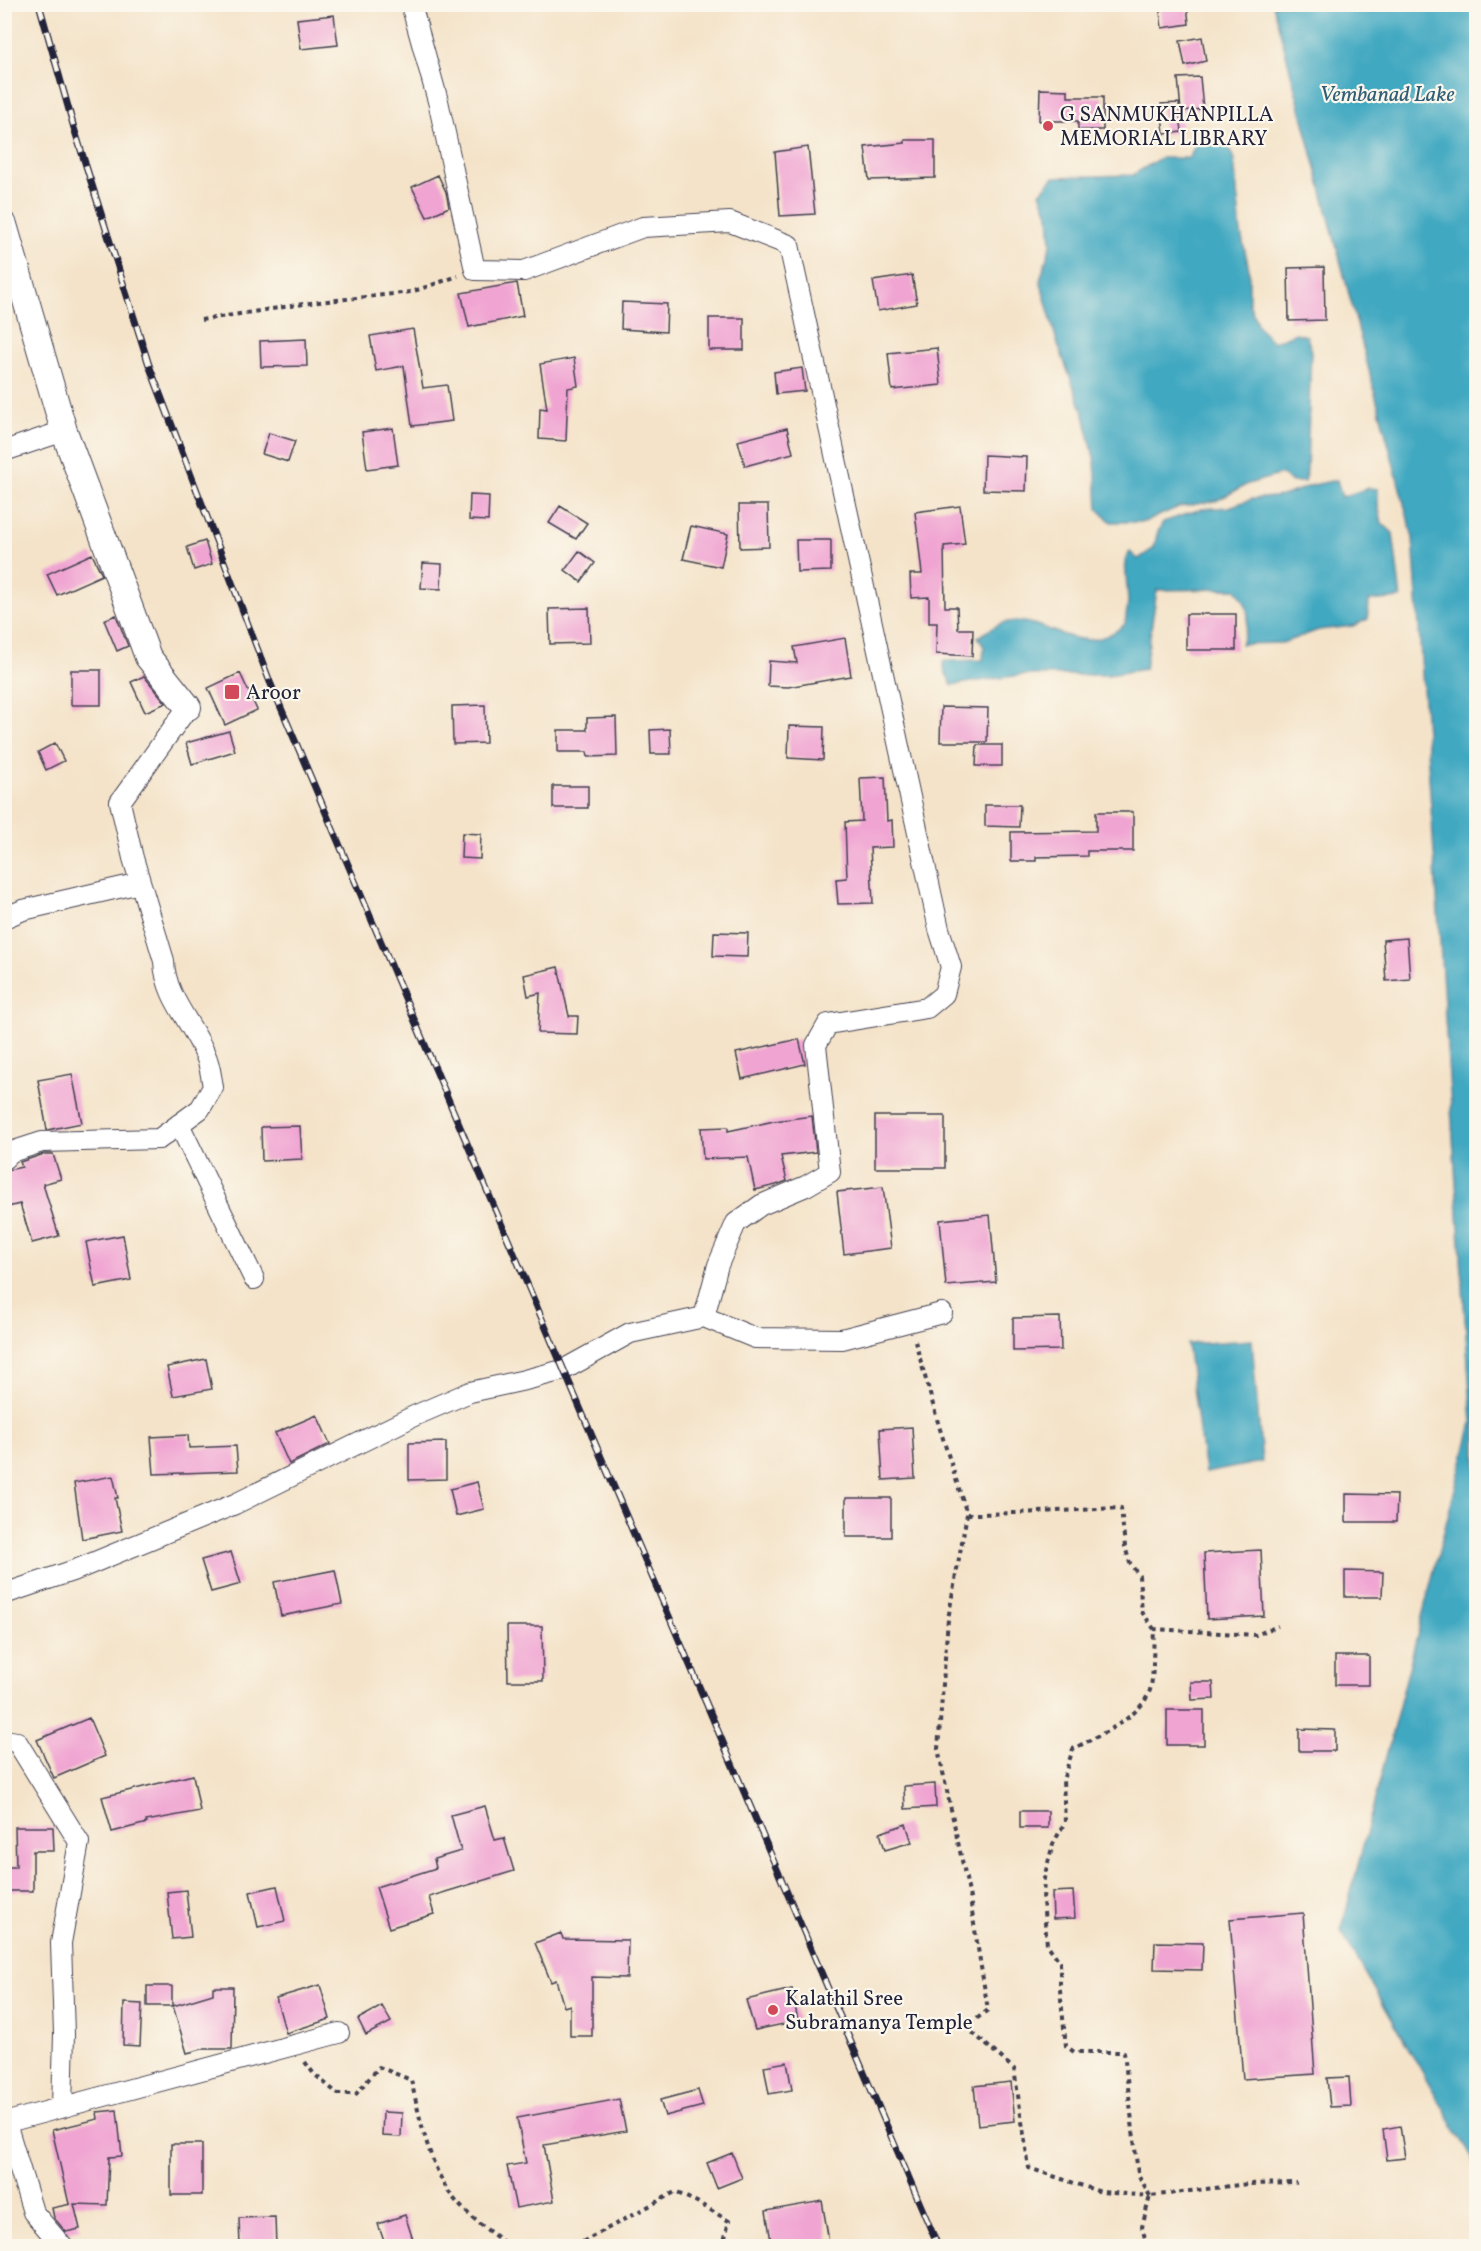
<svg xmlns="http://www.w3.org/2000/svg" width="1481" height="2251" font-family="Vollkorn,serif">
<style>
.water{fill:#41a8c1;stroke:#32657e;stroke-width:1.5}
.building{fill:#f0a4d2}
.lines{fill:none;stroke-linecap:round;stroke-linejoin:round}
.minor-casing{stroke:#423f50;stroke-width:22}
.tertiary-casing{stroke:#423f50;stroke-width:28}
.path{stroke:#423f50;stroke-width:4;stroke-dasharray:4.5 4.5;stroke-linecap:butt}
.minor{stroke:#fff;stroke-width:20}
.tertiary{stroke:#fff;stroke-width:26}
.rail-casing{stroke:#22223b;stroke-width:7}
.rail{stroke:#fbf7ec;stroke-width:4.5;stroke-dasharray:14;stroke-linecap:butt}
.poi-dot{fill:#d1495b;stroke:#fbf7ec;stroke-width:2}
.labels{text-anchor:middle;stroke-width:4.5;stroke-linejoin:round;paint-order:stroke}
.poi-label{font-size:21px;fill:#22223b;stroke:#fbf7ec;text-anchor:start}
.water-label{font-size:22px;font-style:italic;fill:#305e77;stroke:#fbf7ec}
</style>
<rect width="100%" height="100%" fill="#fbf7ec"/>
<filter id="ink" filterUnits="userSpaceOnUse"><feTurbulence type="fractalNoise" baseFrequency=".0167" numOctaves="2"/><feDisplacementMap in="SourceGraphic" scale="12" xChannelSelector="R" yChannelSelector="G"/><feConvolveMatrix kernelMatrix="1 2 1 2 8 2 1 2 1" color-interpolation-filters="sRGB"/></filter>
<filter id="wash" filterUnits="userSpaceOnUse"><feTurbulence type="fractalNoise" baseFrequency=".008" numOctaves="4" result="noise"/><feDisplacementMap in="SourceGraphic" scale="24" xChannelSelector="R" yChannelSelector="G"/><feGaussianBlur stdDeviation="1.35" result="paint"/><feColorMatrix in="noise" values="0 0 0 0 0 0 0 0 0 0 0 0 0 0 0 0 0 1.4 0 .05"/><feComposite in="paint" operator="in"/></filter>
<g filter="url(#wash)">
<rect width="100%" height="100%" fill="#f4e3c9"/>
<path class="water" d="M 1273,5 L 1476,5 L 1476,2165 L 1341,1931 L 1472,1423 L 1413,538 Z
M 1197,141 L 1227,145 L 1234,159 L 1241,233 L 1249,269 L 1249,303 L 1258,326 L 1273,342 L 1296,333 L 1307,336 L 1311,350 L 1307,471 L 1304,482 L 1292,482 L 1282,474 L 1248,484 L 1216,501 L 1179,507 L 1144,522 L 1111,522 L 1098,509 L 1095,462 L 1084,415 L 1057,342 L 1040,280 L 1051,244 L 1049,216 L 1040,193 L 1054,177 L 1133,175 L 1160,158 L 1189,158 Z
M 1337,480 L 1342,497 L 1368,488 L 1378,489 L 1378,505 L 1382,523 L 1393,533 L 1401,598 L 1369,601 L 1368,619 L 1353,626 L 1319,630 L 1282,643 L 1241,644 C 1250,621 1252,609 1236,589 L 1157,590 L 1145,669 L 1108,675 L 1021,675 L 952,685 L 945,672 L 943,661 L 983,660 L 984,647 L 978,637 C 986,633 995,625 1003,623 C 1044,611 1078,665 1125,624 L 1128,602 L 1125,560 L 1130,552 L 1138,559 L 1154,548 L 1157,534 L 1163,522 L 1201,509 L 1229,507 L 1252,499 L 1282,496 L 1313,485 Z
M 1252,1340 L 1262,1462 L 1205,1473 L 1187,1344 Z"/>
<g id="blocks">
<path class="building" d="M 1159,4 L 1187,4 L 1189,24 L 1162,28 Z
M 334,15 L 338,45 L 301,49 L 297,19 Z
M 1202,37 L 1206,61 L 1185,66 L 1180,41 Z
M 1200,77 L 1203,109 L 1181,111 L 1178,78 Z
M 1040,89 L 1068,90 L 1068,97 L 1103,97 L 1103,130 L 1078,130 L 1078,121 L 1039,121 Z
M 1179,103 L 1182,132 L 1164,134 L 1161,104 Z
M 905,140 L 935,140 L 935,178 L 869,180 L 865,147 L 905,143 Z
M 808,147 L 815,214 L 780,216 L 775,152 Z
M 438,175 L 446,192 L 449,207 L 427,217 L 412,187 Z
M 1324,267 L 1325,320 L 1289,321 L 1288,268 Z
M 912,275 L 917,304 L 878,311 L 873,281 Z
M 517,283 L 523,316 L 469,327 L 461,293 Z
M 622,302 L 667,304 L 666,332 L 621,329 Z
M 709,318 L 744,318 L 744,350 L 709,350 Z
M 413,329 L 423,388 L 447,385 L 452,421 L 412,426 L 404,366 L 376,371 L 370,336 Z
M 306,339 L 307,366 L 261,367 L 260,341 Z
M 937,348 L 941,385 L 892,390 L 888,353 Z
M 574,358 L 578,386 L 568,388 L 566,441 L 539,439 L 540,408 L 547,409 L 540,364 Z
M 802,368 L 805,391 L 776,394 L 774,372 Z
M 393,428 L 398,465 L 367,469 L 362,432 Z
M 787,428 L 793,453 L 745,466 L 738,441 Z
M 269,433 L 295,441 L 288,462 L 262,454 Z
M 984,455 L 1027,457 L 1026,491 L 983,490 Z
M 470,495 L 489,496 L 488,521 L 469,520 Z
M 739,505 L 768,505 L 769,547 L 740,548 Z
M 560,506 L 587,523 L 576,539 L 549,523 Z
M 960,506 L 965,544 L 944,546 L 945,607 L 957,607 L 958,629 L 973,629 L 972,656 L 936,654 L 937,623 L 929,623 L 929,597 L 911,598 L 910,574 L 922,574 L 915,512 Z
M 691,526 L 728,534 L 721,567 L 683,559 Z
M 796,540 L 831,540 L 831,571 L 797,572 Z
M 205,541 L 212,564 L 194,570 L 187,547 Z
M 579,551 L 595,563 L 581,582 L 565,570 Z
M 92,554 L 102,575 L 57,595 L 47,574 Z
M 423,563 L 442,564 L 441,589 L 421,588 Z
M 589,608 L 590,643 L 550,644 L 549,609 Z
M 1186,614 L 1236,614 L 1236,650 L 1186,650 Z
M 116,615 L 128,646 L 117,651 L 104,620 Z
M 845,638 L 851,676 L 788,687 L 768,686 L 769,661 L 797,663 L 794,647 Z
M 71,670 L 101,670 L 101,705 L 71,705 Z
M 240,673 L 257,710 L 225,725 L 208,688 Z
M 144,676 L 166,703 L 145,712 L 131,682 Z
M 485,705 L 486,743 L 453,744 L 452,706 Z
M 941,707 L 988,708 L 987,742 L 940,742 Z
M 616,717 L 617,756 L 588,757 L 587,752 L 558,752 L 558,730 L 587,730 L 587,718 Z
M 789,726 L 824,727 L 823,760 L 788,758 Z
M 670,729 L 671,754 L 651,754 L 650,730 Z
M 229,731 L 235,751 L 192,764 L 186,743 Z
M 55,743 L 64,761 L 46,770 L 38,752 Z
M 977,745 L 1002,745 L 1002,766 L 976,766 Z
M 885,777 L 887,821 L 892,820 L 893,847 L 870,848 L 873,903 L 838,904 L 836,879 L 847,878 L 845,822 L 862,821 L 860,778 Z
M 553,786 L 588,786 L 588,808 L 553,808 Z
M 985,805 L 1020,805 L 1019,827 L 985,826 Z
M 1096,812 L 1133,812 L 1133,851 L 1087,851 L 1087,856 L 1036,857 L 1036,861 L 1011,861 L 1011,832 L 1096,831 Z
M 462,833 L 481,834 L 480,859 L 461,858 Z
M 714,932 L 748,933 L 747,957 L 713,956 Z
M 1407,938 L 1410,979 L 1386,981 L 1383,940 Z
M 558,967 L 569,1016 L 578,1016 L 577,1034 L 538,1033 L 540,993 L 528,996 L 524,975 Z
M 799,1039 L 805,1064 L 742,1079 L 736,1053 Z
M 72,1074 L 82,1123 L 47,1130 L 38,1080 Z
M 812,1116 L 816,1152 L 781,1156 L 787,1181 L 776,1185 L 755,1190 L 748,1157 L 703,1159 L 701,1128 L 728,1127 L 728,1131 L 774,1121 Z
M 875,1116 L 945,1116 L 945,1168 L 875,1168 Z
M 300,1126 L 302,1159 L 262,1161 L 261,1127 Z
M 44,1154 L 53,1154 L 61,1179 L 43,1184 L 59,1236 L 32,1243 L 20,1204 L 4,1208 L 4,1171 L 22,1167 L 20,1162 Z
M 883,1187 L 891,1248 L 844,1254 L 837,1192 Z
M 990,1215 L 996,1282 L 946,1286 L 940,1220 Z
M 123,1235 L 131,1280 L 95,1287 L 86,1242 Z
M 1060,1317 L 1061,1350 L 1013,1351 L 1013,1318 Z
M 206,1359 L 212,1389 L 173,1396 L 167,1367 Z
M 317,1415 L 330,1444 L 289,1464 L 275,1433 Z
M 912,1427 L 915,1478 L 883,1480 L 880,1429 Z
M 188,1435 L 189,1448 L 236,1446 L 238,1471 L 154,1474 L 151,1437 Z
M 446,1442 L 446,1479 L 409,1480 L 409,1443 Z
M 113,1476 L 118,1498 L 115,1498 L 122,1531 L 82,1539 L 74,1483 Z
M 477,1482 L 484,1509 L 456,1516 L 450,1489 Z
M 1346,1494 L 1397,1495 L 1396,1522 L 1346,1522 Z
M 846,1498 L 891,1498 L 891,1537 L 846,1537 Z
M 1261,1550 L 1264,1616 L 1207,1619 L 1204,1553 Z
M 231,1552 L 241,1584 L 211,1592 L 201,1560 Z
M 335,1570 L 342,1604 L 281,1616 L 274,1582 Z
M 1345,1571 L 1383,1572 L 1382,1597 L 1345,1597 Z
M 507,1626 L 542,1626 L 543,1681 L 508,1681 Z
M 1335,1656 L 1369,1656 L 1369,1685 L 1335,1685 Z
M 1191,1682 L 1213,1682 L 1214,1699 L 1192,1700 Z
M 1167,1710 L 1204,1710 L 1204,1745 L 1167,1745 Z
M 89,1718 L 105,1756 L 54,1778 L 37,1740 Z
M 1299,1729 L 1335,1730 L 1335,1751 L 1299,1751 Z
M 193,1775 L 200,1811 L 146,1821 L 147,1823 L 112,1832 L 102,1797 Z
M 935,1784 L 936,1807 L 905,1809 L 904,1786 Z
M 485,1806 L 495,1840 L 504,1838 L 514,1871 L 429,1897 L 434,1914 L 389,1928 L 376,1887 L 436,1868 L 434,1859 L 461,1851 L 451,1815 Z
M 1020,1811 L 1048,1811 L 1048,1828 L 1020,1828 Z
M 906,1824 L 912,1842 L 885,1850 L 880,1833 Z
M 15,1827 L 53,1827 L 54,1851 L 33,1851 L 33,1891 L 4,1891 L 4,1867 L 16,1867 Z
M 277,1886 L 285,1921 L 258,1927 L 250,1892 Z
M 186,1890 L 191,1937 L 172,1939 L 167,1892 Z
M 1073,1891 L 1075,1918 L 1053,1919 L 1052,1892 Z
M 1303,1913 L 1315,2074 L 1243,2079 L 1230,1919 Z
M 561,1933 L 563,1939 L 628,1940 L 627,1978 L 592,1977 L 592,2036 L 570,2036 L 570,2005 L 564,2007 L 556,1980 L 551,1982 L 535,1943 Z
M 1155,1942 L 1203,1943 L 1202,1970 L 1154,1969 Z
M 320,1985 L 330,2019 L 286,2033 L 276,1998 Z
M 147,1986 L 172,1986 L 172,2006 L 147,2006 Z
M 213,1987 L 233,1987 L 232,2049 L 202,2049 L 187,2053 L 173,2006 L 213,1994 Z
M 792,1989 L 798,2021 L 755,2030 L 746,2000 Z
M 124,2003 L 142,2004 L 140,2046 L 123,2045 Z
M 382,2006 L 391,2022 L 366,2035 L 358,2019 Z
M 787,2062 L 792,2090 L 769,2094 L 764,2066 Z
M 1349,2077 L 1351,2106 L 1330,2107 L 1327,2078 Z
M 1011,2082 L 1015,2121 L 978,2125 L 974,2086 Z
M 698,2090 L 703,2106 L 665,2116 L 660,2100 Z
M 619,2099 L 626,2131 L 544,2145 L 554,2201 L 516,2208 L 507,2166 L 526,2163 L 517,2118 Z
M 117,2110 L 122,2156 L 109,2157 L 107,2205 L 74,2204 L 80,2229 L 66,2232 L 54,2218 L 52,2208 L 71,2204 L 69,2204 L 52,2130 L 98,2119 L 97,2112 Z
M 383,2112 L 402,2113 L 401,2137 L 382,2136 Z
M 1400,2126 L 1405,2158 L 1387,2160 L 1383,2129 Z
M 171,2144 L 202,2144 L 202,2195 L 171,2195 Z
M 732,2153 L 742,2178 L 717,2188 L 707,2163 Z
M 822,2201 L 830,2247 L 772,2247 L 766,2211 Z
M 405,2215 L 414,2243 L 403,2247 L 386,2247 L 378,2224 Z
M 275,2217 L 276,2247 L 240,2247 L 239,2218 Z"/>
</g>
</g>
<g filter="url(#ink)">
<use href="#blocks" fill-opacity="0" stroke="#423f50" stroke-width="1.5"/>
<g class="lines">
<defs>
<path id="minor" d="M 411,4 L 438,101 L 475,270 L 524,271 L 643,227 L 730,222 L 789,245 L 939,929 L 951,967 L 944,994 L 927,1008 L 828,1024 L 816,1045 L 830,1172 L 806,1186 L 761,1205 L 736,1223 L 718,1265 L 704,1317
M 4,451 L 64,431
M 4,918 L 23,910 L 140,883
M 179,1124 L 254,1279
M 4,1159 L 11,1152 L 42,1142 L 159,1139 L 200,1109 L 213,1087 C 211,1076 210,1064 205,1054 C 192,1022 165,997 164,961 L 133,858 L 120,802 L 188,707
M 4,1594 L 78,1569 L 235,1504 L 414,1416 L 470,1392 L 525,1380 L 563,1370 L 630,1333 L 704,1317 L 755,1338 L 842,1339 L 942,1313
M 4,1740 L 17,1742 L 79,1842 L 61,1943 L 64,2034 L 62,2108
M 4,2123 L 339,2033
M 6,2123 L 33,2212 L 62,2246"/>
<path id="tertiary" d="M 4,225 L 64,431 L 148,657 L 188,707"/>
</defs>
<use href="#minor" class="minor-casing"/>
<use href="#tertiary" class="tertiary-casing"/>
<path class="path" d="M 201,320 L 310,303 L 411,292 L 458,276
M 915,1341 L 939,1426 L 967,1514 L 948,1619 L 938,1749 L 969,1893 L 988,2010 L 966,2027 L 1014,2069 L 1029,2168 L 1101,2192 L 1150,2196
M 967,1514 C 1018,1514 1070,1510 1121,1508 L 1125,1547 L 1130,1563 L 1139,1576 L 1142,1612 L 1154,1629
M 305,2062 L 314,2074 L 338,2094 L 356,2094 L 379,2067 L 411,2080 C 419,2114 426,2151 443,2182 C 455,2207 487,2230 509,2246
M 1150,2196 L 1138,2174 L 1124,2052 L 1074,2052 L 1066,2046 L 1060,1990 L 1060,1962 L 1047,1944 L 1043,1901 L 1044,1878 L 1053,1844 L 1065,1822 L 1063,1780 L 1073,1749 C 1097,1736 1141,1718 1150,1690 C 1154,1677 1153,1645 1154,1629 L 1256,1635 L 1278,1626
M 575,2246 L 675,2192 L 697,2202 L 729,2221 L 723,2246
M 1147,2246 L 1142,2227 L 1150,2196 L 1247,2184 L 1297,2183"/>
<use href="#minor" class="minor"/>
<use href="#tertiary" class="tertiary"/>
<defs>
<path id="rail" d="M 39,4 L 74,128 L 149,365 L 270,682 L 938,2246"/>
</defs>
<use href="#rail" class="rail-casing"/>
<use href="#rail" class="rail"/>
</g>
</g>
<g class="poi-dot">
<circle cx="1048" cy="126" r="6"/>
<rect x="224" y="684" width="16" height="16" rx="3"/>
<circle cx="773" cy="2010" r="6"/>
</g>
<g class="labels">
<g class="poi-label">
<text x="1060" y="121">G SANMUKHANPILLA<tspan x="1060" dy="24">MEMORIAL LIBRARY</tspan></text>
<text x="246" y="699">Aroor</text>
<text x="785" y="2005">Kalathil Sree<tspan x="785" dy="24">Subramanya Temple</tspan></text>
</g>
<g class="water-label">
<text x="1387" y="101">Vembanad Lake</text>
</g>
</g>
<rect width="1481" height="2251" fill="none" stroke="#fbf7ec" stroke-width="24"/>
</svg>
